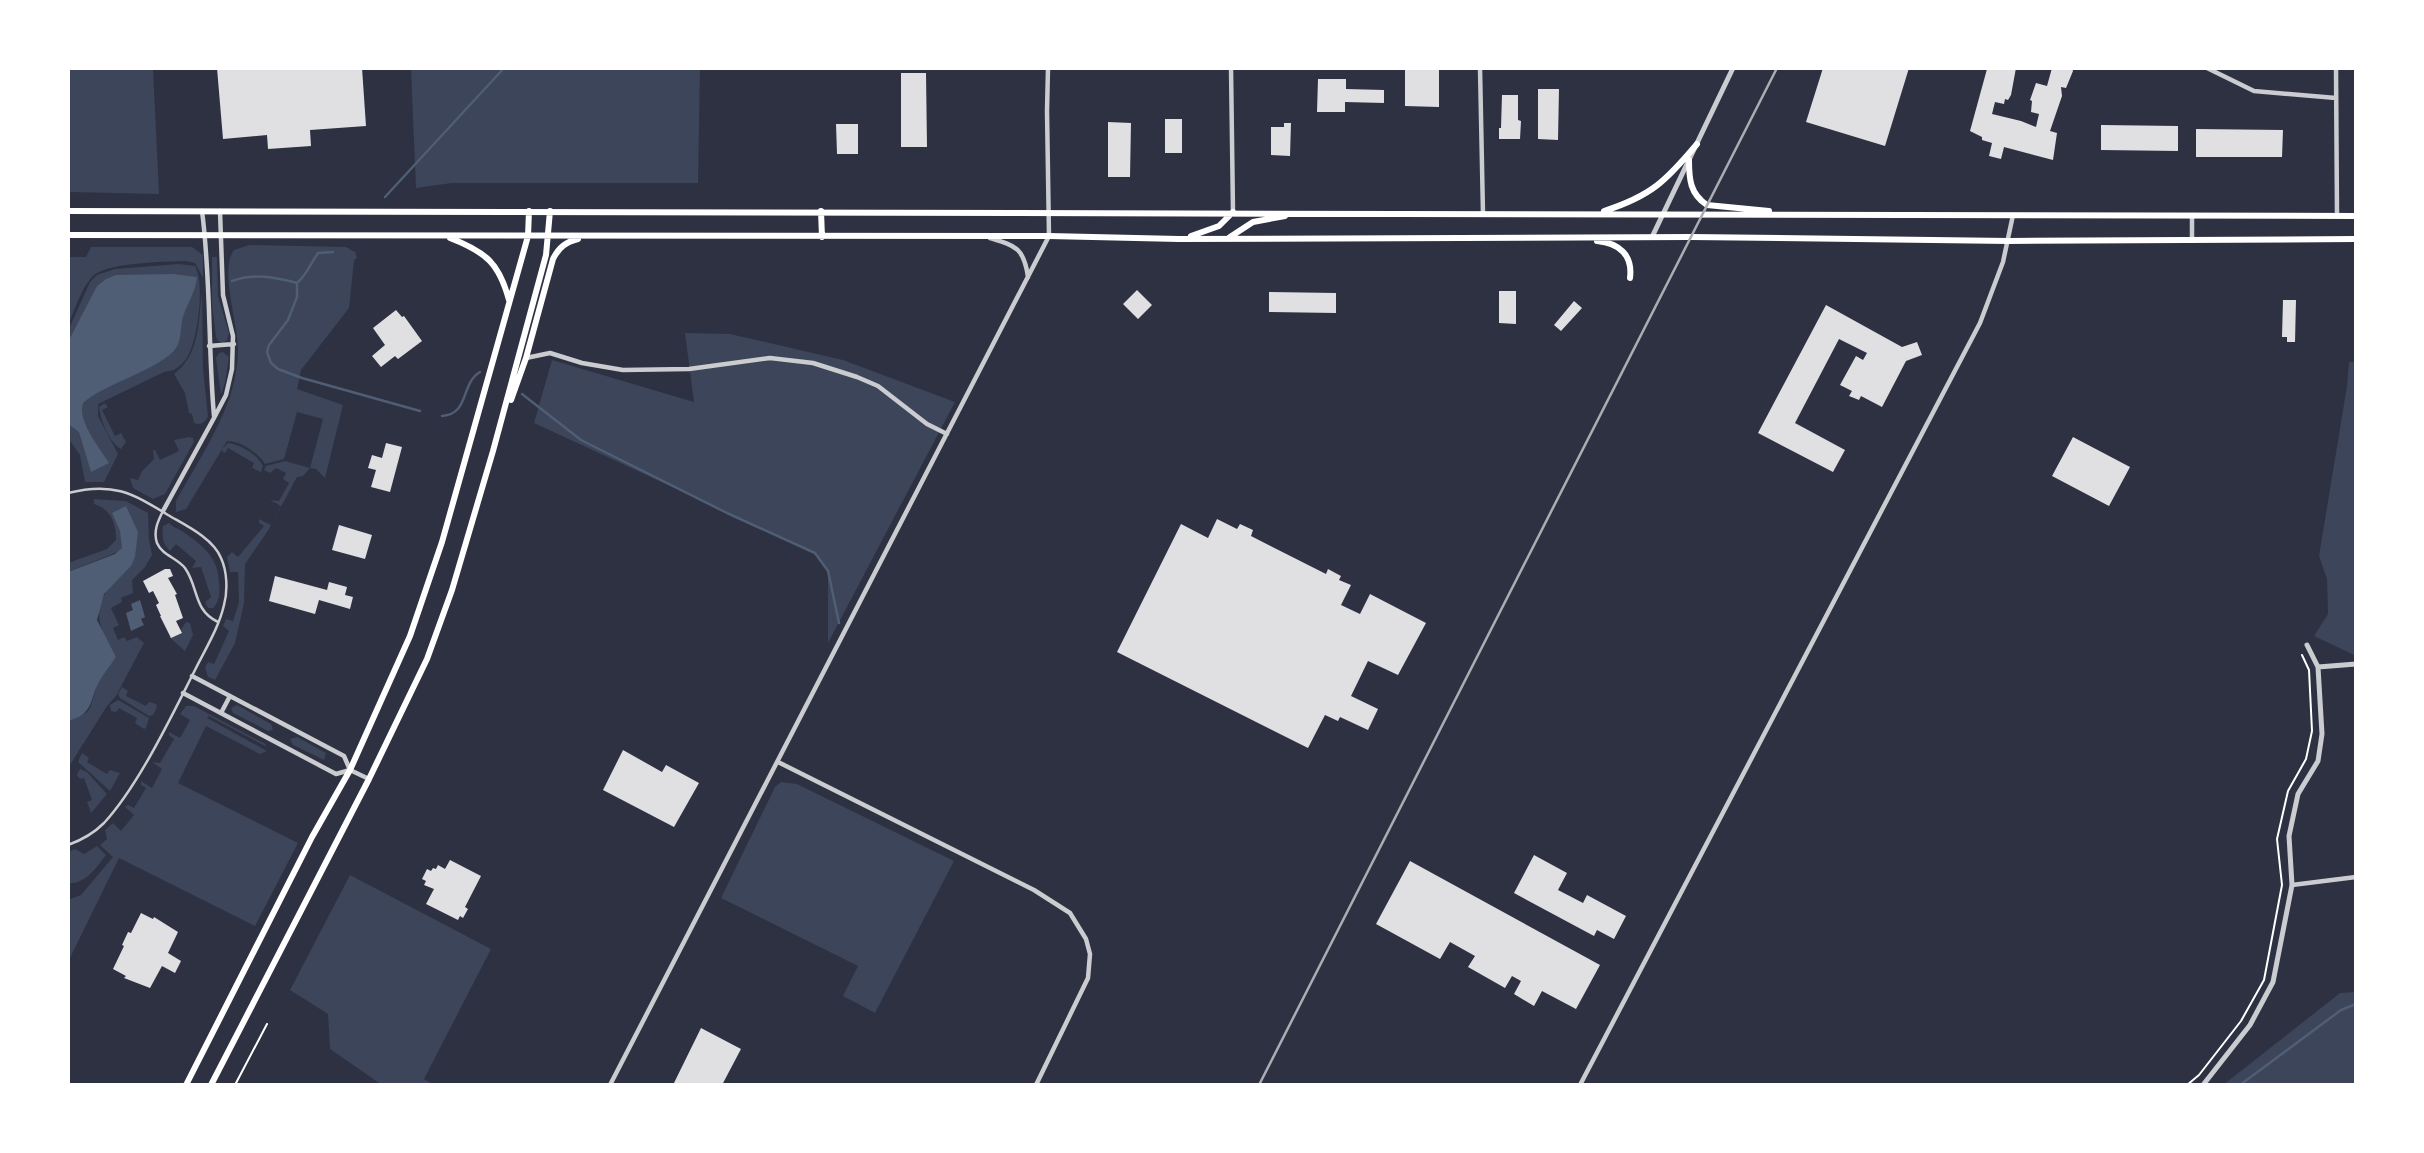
<svg xmlns="http://www.w3.org/2000/svg" width="2424" height="1153" font-family="'Source Sans 3',sans-serif">
<style>
.green{fill:#3c4559}
.water{fill:#4f5d75}
.lines{fill:none;stroke-linecap:round;stroke-linejoin:round}
.stream{stroke:#4f5d75;stroke-width:2.5}
.building{fill:#e0e0e3}
.path{stroke:#fff;stroke-width:2}
.service{stroke:#caccd0;stroke-width:2.5}
.minor{stroke:#caccd0;stroke-width:4.5}
.tertiary{stroke:#caccd0;stroke-width:5}
.secondary{stroke:#fff;stroke-width:6}
.rail{stroke:#abadb3;stroke-width:2.5}
</style>
<rect width="100%" height="100%" fill="#2d3142"/>
<path class="green" d="M 68,68 L 153,68 L 159,194 L 68,192 Z
M 411,68 L 700,68 L 698,183 L 452,183 L 416,188 Z
M 249,245 L 346,247 L 355,252 L 357,258 L 354,260 L 349,308 L 301,370 L 297,389 L 343,405 L 325,478 L 316,469 L 310,468 L 303,476 L 297,477 L 269,529 L 245,564 L 244,603 L 235,643 L 215,680 L 208,677 L 205,667 L 208,662 L 214,664 L 229,631 L 223,626 L 226,619 L 233,621 L 239,602 L 238,572 L 230,572 L 227,557 L 232,552 L 238,557 L 264,526 L 259,523 L 259,519 L 271,525 L 281,506 L 270,500 L 279,501 L 289,483 L 283,479 L 286,473 L 276,468 L 270,473 L 264,470 L 266,466 L 285,461 L 310,468 L 323,419 L 297,412 L 284,459 L 265,464 C 257,452 241,441 227,441 L 186,509 L 176,512 L 176,501 C 202,453 238,405 238,349 C 238,324 219,268 234,250 Z
M 91,247 L 192,247 L 203,255 L 203,278 L 195,263 L 186,261 C 166,262 107,262 93,276 C 81,288 75,310 68,325 L 68,257 L 86,257 Z
M 212,257 L 217,257 L 218,296 L 229,333 L 227,340 L 223,343 L 218,341 L 216,337 L 212,304 Z
M 179,264 L 195,266 C 205,282 198,336 189,354 C 186,361 180,366 174,370 L 164,372 L 98,404 L 98,416 L 118,454 L 104,482 L 85,482 L 80,455 L 68,438 L 68,331 L 90,282 L 97,275 L 115,269 Z
M 202,293 L 203,368 L 208,416 C 206,422 200,426 194,423 L 192,414 L 189,413 L 185,393 L 174,374 C 200,354 198,323 202,293 Z
M 685,333 L 730,334 L 843,360 L 955,402 L 828,643 L 828,571 L 815,553 L 534,423 L 552,360 L 694,402 Z
M 223,352 L 229,357 L 225,383 L 221,395 L 216,358 L 219,353 Z
M 2349,362 L 2356,362 L 2356,656 L 2314,636 L 2328,614 L 2327,579 L 2319,556 L 2347,386 Z
M 105,403 L 108,407 L 102,410 L 115,436 L 121,433 L 126,442 L 121,449 C 109,442 101,421 99,407 Z
M 189,437 L 193,438 L 194,442 L 165,494 L 153,499 L 133,488 L 130,478 L 138,480 L 142,471 L 154,459 L 153,450 L 155,450 L 160,460 L 179,451 L 174,440 Z
M 228,443 C 241,445 257,454 263,466 L 261,472 L 252,468 L 254,463 L 228,448 L 225,453 L 223,452 L 222,449 Z
M 94,499 L 126,501 L 148,513 L 149,540 L 152,555 L 145,567 L 132,580 L 133,593 L 121,598 L 122,602 L 111,608 L 119,625 L 113,628 L 118,640 L 124,637 L 127,641 L 137,637 L 144,643 L 116,696 L 107,706 L 68,768 L 68,721 L 86,713 L 90,708 L 98,683 L 116,657 C 90,616 93,598 131,566 L 122,537 L 122,548 L 120,551 L 68,572 L 68,563 L 107,549 L 116,540 C 116,523 111,509 94,504 Z
M 169,523 C 172,527 177,528 182,531 C 202,545 218,556 219,582 C 220,592 220,601 213,608 L 208,608 L 205,602 L 211,597 L 201,567 L 192,568 L 196,561 L 176,544 L 170,551 C 162,543 162,536 163,526 Z
M 186,622 L 190,623 L 193,635 L 185,651 L 169,637 L 180,631 Z
M 122,687 L 128,691 L 126,696 L 146,706 L 149,702 L 156,704 L 157,707 L 153,715 L 149,716 L 120,698 L 118,694 Z
M 118,700 L 149,718 L 146,728 L 144,729 L 135,723 L 137,718 L 119,708 L 116,712 L 111,711 L 110,705 Z
M 237,705 L 271,724 L 273,730 L 268,731 L 233,713 L 231,708 Z
M 186,706 L 194,706 L 265,744 L 267,747 L 209,716 L 207,718 L 267,751 L 260,754 L 206,726 L 178,783 L 298,843 L 255,926 L 119,858 L 68,962 L 70,916 L 68,916 L 68,900 L 81,895 L 113,857 L 100,845 L 107,839 L 105,830 L 113,823 L 121,831 L 134,815 L 125,807 L 128,805 L 134,808 L 146,788 L 141,785 L 141,781 L 152,788 L 162,769 L 152,762 L 160,763 L 174,739 L 169,735 L 169,732 L 180,738 L 190,720 L 180,714 Z
M 297,737 L 326,753 L 324,760 L 293,745 L 290,739 Z
M 82,753 L 89,758 L 87,762 L 107,774 L 110,770 L 120,773 L 110,791 L 78,762 Z
M 80,769 L 87,772 L 107,794 L 91,813 L 87,802 L 92,800 L 84,778 L 80,779 L 77,775 Z
M 781,782 L 797,784 L 954,861 L 875,1013 L 843,996 L 858,966 L 721,898 L 775,787 Z
M 97,846 L 106,855 C 97,867 85,885 68,883 L 69,852 L 75,849 L 84,854 Z
M 350,875 L 491,949 L 424,1079 L 434,1085 L 382,1085 L 330,1049 L 328,1014 L 290,990 Z
M 2356,992 L 2356,1085 L 2223,1085 L 2340,993 Z"/>
<path class="water" d="M 173,274 L 197,277 C 196,291 188,302 183,317 C 180,327 182,339 176,348 C 163,368 104,384 83,403 C 77,421 99,447 109,463 L 91,472 L 79,432 L 68,424 L 68,342 L 97,286 L 106,279 L 116,275 Z
M 126,506 L 138,532 L 135,557 L 131,566 L 104,594 L 97,620 L 116,657 C 111,665 104,673 99,682 C 89,701 94,714 68,721 L 68,572 L 115,554 L 122,548 L 120,531 L 112,513 Z
M 140,600 L 145,617 L 141,619 L 144,625 L 131,631 L 126,613 L 133,610 L 131,604 Z"/>
<g class="lines">
<path class="stream" d="M 385,197 L 504,68
M 232,281 C 255,273 274,277 297,283 C 306,276 311,263 318,253 L 333,252
M 297,283 L 297,297 L 288,320 L 269,345 L 267,352 L 271,363 L 278,369 L 302,378 L 420,411
M 522,394 L 581,440 L 727,513 L 815,553 L 828,571 L 839,623
M 442,416 C 470,414 460,384 480,372
M 2240,1085 L 2341,1010 L 2356,1004"/>
</g>
<path class="building" d="M 217,68 L 362,68 L 366,126 L 310,130 L 311,146 L 268,149 L 267,135 L 223,139 Z
M 1405,68 L 1439,68 L 1439,107 L 1405,106 Z
M 1823,68 L 1909,68 L 1885,146 L 1806,122 Z
M 2016,68 L 2011,95 L 2008,100 L 2005,99 L 2004,104 L 1995,102 L 1992,114 L 2021,121 L 2036,127 L 2039,114 L 2031,112 L 2032,101 L 2030,100 L 2036,83 L 2047,86 L 2052,68 L 2072,68 L 2073,71 L 2066,88 L 2061,87 L 2062,96 L 2050,131 L 2057,133 L 2053,160 L 2004,147 L 2001,159 L 1989,156 L 1992,143 L 1982,140 L 1982,137 L 1970,131 L 1987,69 Z
M 901,73 L 926,73 L 927,147 L 901,147 Z
M 1318,79 L 1346,79 L 1346,89 L 1384,90 L 1384,103 L 1345,102 L 1345,112 L 1317,112 Z
M 1538,89 L 1559,89 L 1558,140 L 1538,139 Z
M 1502,95 L 1518,95 L 1518,120 L 1521,121 L 1520,139 L 1499,139 L 1499,128 L 1501,128 Z
M 1165,119 L 1182,119 L 1182,153 L 1165,153 Z
M 1108,122 L 1131,123 L 1130,177 L 1108,177 Z
M 1284,123 L 1291,123 L 1290,156 L 1271,155 L 1271,127 L 1284,127 Z
M 836,124 L 858,124 L 858,154 L 837,154 Z
M 2101,125 L 2178,126 L 2178,151 L 2101,150 Z
M 2196,129 L 2283,130 L 2282,157 L 2196,157 Z
M 1137,290 L 1152,305 L 1138,319 L 1123,304 Z
M 1499,291 L 1516,291 L 1516,324 L 1499,323 Z
M 1269,292 L 1336,293 L 1336,313 L 1269,312 Z
M 2283,300 L 2296,300 L 2295,342 L 2287,342 L 2287,337 L 2282,337 Z
M 1574,301 L 1582,308 L 1561,331 L 1554,325 Z
M 1826,305 L 1902,347 L 1917,342 L 1922,355 L 1906,361 L 1882,407 L 1861,396 L 1859,400 L 1849,396 L 1852,391 L 1840,385 L 1856,356 L 1863,360 L 1867,353 L 1839,339 L 1795,423 L 1845,450 L 1833,472 L 1758,433 Z
M 396,310 L 402,317 L 404,316 L 422,341 L 398,359 L 395,356 L 381,367 L 372,356 L 385,345 L 373,328 Z
M 2073,437 L 2130,467 L 2109,506 L 2052,476 Z
M 386,443 L 402,447 L 390,492 L 371,487 L 376,470 L 368,468 L 372,455 L 382,458 Z
M 1217,519 L 1237,529 L 1240,524 L 1253,530 L 1251,536 L 1326,574 L 1328,569 L 1341,576 L 1339,580 L 1351,585 L 1341,605 L 1360,614 L 1370,594 L 1426,623 L 1398,675 L 1368,661 L 1351,696 L 1378,709 L 1368,730 L 1340,717 L 1338,721 L 1325,715 L 1308,748 L 1117,652 L 1181,524 L 1208,538 Z
M 339,525 L 372,535 L 365,559 L 332,550 Z
M 165,569 L 170,569 L 173,576 L 168,578 L 177,594 L 175,595 L 183,618 L 176,621 L 182,633 L 171,638 L 160,616 L 161,616 L 156,605 L 159,603 L 153,591 L 149,593 L 143,581 Z
M 275,576 L 327,590 L 329,582 L 347,587 L 345,595 L 353,597 L 350,609 L 319,600 L 315,614 L 269,601 Z
M 623,750 L 662,772 L 666,765 L 699,783 L 674,827 L 603,790 Z
M 1534,855 L 1567,873 L 1558,890 L 1583,903 L 1587,895 L 1626,916 L 1614,939 L 1597,930 L 1594,936 L 1514,893 Z
M 450,860 L 481,876 L 465,907 L 468,909 L 463,918 L 460,916 L 458,920 L 426,904 L 434,889 L 424,885 L 426,881 L 422,879 L 427,869 L 431,871 L 433,868 L 436,869 L 438,865 L 445,869 Z
M 1410,861 L 1600,965 L 1576,1009 L 1542,991 L 1534,1006 L 1514,994 L 1521,981 L 1512,976 L 1505,988 L 1468,967 L 1475,956 L 1450,942 L 1440,959 L 1376,924 Z
M 141,913 L 153,919 L 154,917 L 178,932 L 168,953 L 181,961 L 175,973 L 162,966 L 150,988 L 124,978 L 126,976 L 113,969 L 124,946 L 122,945 L 128,932 L 131,933 Z
M 701,1028 L 741,1049 L 722,1085 L 673,1085 Z"/>
<g class="lines">
<path class="path" d="M 235,1085 L 267,1024
M 2187,1085 L 2199,1075 L 2241,1021 L 2264,980 L 2282,885 L 2277,839 L 2288,791 L 2306,759 L 2312,731 L 2309,670 L 2302,655"/>
<path class="service" d="M 68,493 C 112,482 131,492 168,515 C 185,525 213,538 221,558 C 227,571 228,590 224,605 C 219,627 206,648 196,668 C 172,715 139,785 104,823 C 94,833 82,840 68,845
M 163,511 C 158,521 153,531 157,543 C 162,555 177,558 185,568 C 199,588 193,610 218,622"/>
<path class="minor" d="M 1231,68 L 1233,212
M 1480,68 L 1483,214
M 2207,68 L 2254,91 L 2336,98
M 2336,68 L 2337,216
M 202,211 C 211,279 208,348 214,416
M 990,238 C 1016,246 1024,248 1028,277
M 2192,238 L 2192,215
M 209,346 L 234,344
M 526,358 L 550,353 L 582,363 L 623,370 L 689,369 L 770,358 L 813,363 L 857,377 L 878,386 L 927,424 L 947,434
M 163,511 L 214,418 L 226,395 L 232,369 L 233,336 L 223,295 L 220,211
M 192,676 L 344,756 L 350,770 L 369,779
M 183,693 L 336,774 L 350,770
M 221,713 L 230,696
M 778,762 L 1034,890 L 1070,913 L 1086,939 L 1090,954 L 1088,978 L 1036,1085
M 2292,885 L 2356,877
M 610,1085 L 1049,236 L 1047,111 L 1048,68
M 1580,1085 L 1980,323 L 2003,262 L 2013,215"/>
<path class="tertiary" d="M 1652,237 L 1733,68
M 2318,667 L 2356,664
M 2203,1085 L 2250,1025 L 2273,982 L 2292,885 L 2289,836 L 2298,794 L 2318,761 L 2322,734 L 2318,667 L 2307,645"/>
<path class="secondary" d="M 1689,160 C 1689,179 1690,194 1707,205 L 1769,211
M 68,211 L 2356,216
M 821,211 L 822,237
M 1604,211 C 1651,196 1666,181 1697,144
M 68,235 L 1049,236 L 1179,239 L 1691,237 L 2009,241 L 2356,239
M 1191,236 L 1219,226 L 1233,212
M 1230,237 L 1253,222 L 1285,216
M 450,238 C 486,252 499,263 509,300
M 1597,241 C 1619,243 1633,255 1630,278
M 511,400 L 526,358 L 553,259 C 559,247 566,242 578,239
M 186,1085 L 312,837 L 350,770 L 410,636 L 442,542 L 528,236 L 529,211
M 211,1085 L 369,779 L 427,659 L 452,590 L 493,451 L 546,255 L 550,211"/>
<path class="rail" d="M 1259,1085 L 1777,68"/>
</g>
<rect width="2424" height="1153" fill="none" stroke="#ffffff" stroke-width="140"/>
</svg>
